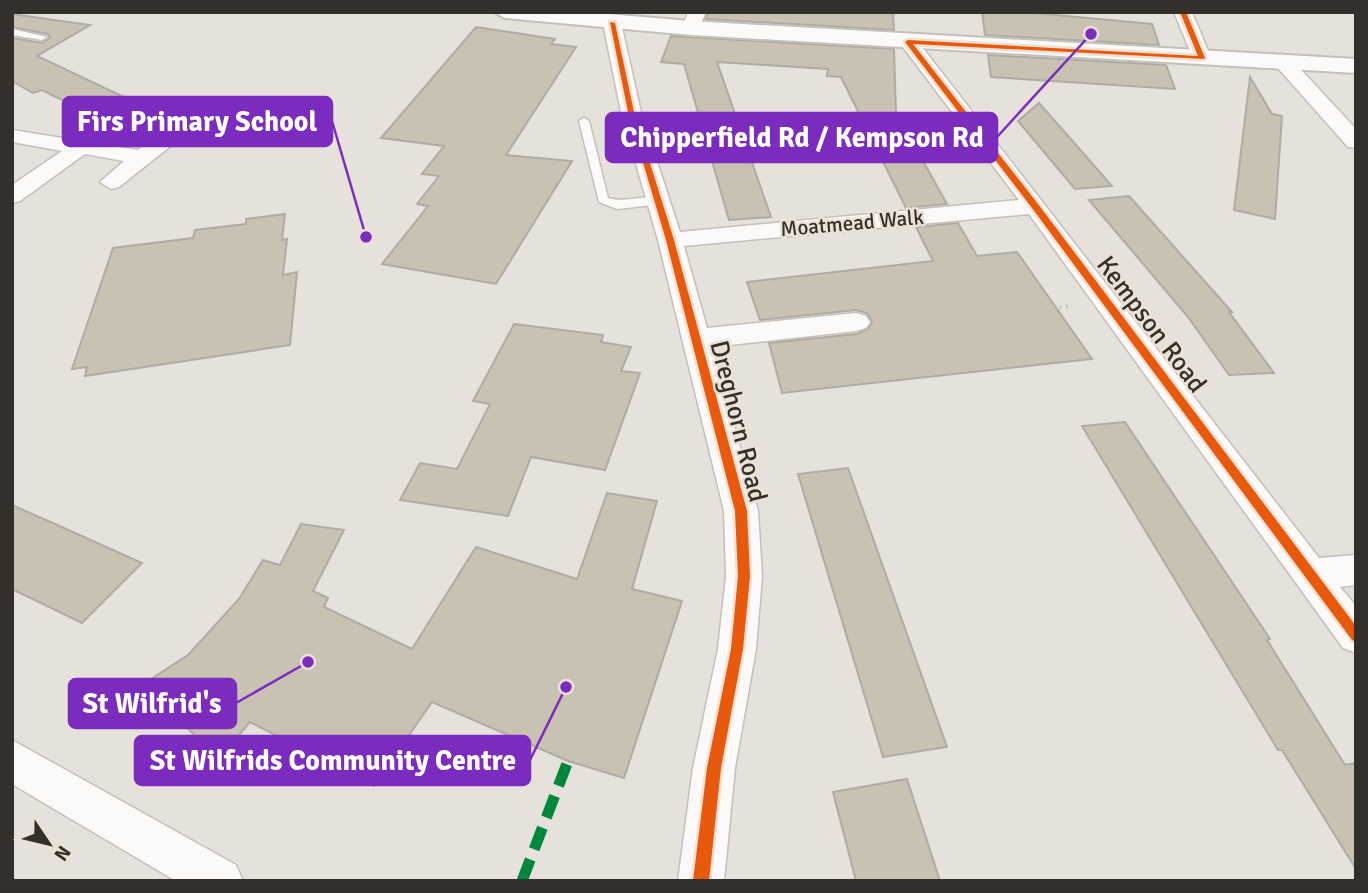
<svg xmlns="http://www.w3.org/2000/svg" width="1368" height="893" font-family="Signika,sans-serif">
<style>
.building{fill:#c9c1b2;stroke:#aeaba5;stroke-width:2}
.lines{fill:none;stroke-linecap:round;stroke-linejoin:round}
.service-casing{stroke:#c3bfba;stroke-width:3}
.minor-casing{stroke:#c3bfba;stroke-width:3}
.tertiary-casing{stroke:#c3bfba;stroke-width:4}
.path{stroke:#c3c0be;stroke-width:3.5;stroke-dasharray:2 4.5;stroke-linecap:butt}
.service{fill:#fbfaf9;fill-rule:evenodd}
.minor{fill:#fbfaf9;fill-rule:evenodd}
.tertiary{fill:#fbfaf9;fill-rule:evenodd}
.quiet{stroke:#00873e;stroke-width:11;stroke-dasharray:23 11;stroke-linecap:butt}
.cycleway-casing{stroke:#ebe2d5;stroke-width:5}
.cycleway{fill:#e8590c;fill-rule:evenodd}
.labels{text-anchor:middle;stroke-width:5;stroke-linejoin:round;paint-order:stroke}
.far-street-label{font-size:21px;fill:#33302b;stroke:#ebe2d5}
.street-label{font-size:26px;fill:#33302b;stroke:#ebe2d5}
.leader{fill:none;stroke:#7b2cbf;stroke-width:2.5}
.callout-dot{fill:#7b2cbf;stroke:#ebe2d5;stroke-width:2.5}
.callout{fill:#7b2cbf;stroke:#7b2cbf;stroke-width:2.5}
.callout-label{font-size:28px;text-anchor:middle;font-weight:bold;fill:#fff}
</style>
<rect width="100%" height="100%" fill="#e6e1da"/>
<path class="building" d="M 708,12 L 893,12 L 894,30 L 706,19 Z
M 982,12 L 1034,13 L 1152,24 L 1159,45 L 985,35 Z
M 12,14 L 90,25 L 37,56 L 126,98 L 90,114 L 42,90 L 33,93 L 12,81 L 12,38 L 42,43 L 50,38 L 48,34 L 12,27 Z
M 476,27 L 555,39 L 551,44 L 576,47 L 506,155 L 572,161 L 496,284 L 382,264 L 428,206 L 417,204 L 439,176 L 422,174 L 444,146 L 381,138 Z
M 671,36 L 894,49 L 896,113 L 947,204 L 906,208 L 841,77 L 827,76 L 828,69 L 717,62 L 771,217 L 729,220 L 684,64 L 661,62 Z
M 988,55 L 1166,65 L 1175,89 L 991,77 Z
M 1250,77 L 1272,114 L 1282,116 L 1275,219 L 1234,210 Z
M 1039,103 L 1112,186 L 1075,189 L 1018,121 Z
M 1129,196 L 1232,312 L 1229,312 L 1274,373 L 1229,375 L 1188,317 L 1089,200 Z
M 285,214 L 282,240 L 287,239 L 283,275 L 297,272 L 290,345 L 85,376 L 87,367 L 72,369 L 113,248 L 193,238 L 195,230 L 246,224 L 246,219 Z
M 958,223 L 977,256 L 1017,252 L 1092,359 L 782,393 L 769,343 L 857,334 L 868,329 L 872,321 L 867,313 L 856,310 L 760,320 L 747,282 L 933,261 L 916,227 Z
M 514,324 L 603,335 L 601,342 L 631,347 L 621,371 L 640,373 L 605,470 L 531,457 L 508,516 L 400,500 L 420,463 L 457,469 L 490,404 L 473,401 Z
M 1125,422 L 1270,639 L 1267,640 L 1345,765 L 1356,763 L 1356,869 L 1282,750 L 1278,750 L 1082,426 Z
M 848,468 L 947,747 L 883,757 L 798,474 Z
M 607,493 L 657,501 L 632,589 L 682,601 L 624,778 L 568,761 L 432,702 L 374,786 L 250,722 L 215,763 L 183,752 L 195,736 L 145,683 L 188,655 L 239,599 L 263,560 L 280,565 L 301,524 L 344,530 L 313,591 L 328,598 L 324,607 L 412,649 L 476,547 L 577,579 Z
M 12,505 L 64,528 L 142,563 L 82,623 L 12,589 Z
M 907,779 L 940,881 L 856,881 L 833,792 Z"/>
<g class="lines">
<defs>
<path id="service" d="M 12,29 L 47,37 L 42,40 L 12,35 Z
M 584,118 L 589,121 L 608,198 C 625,204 650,192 664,201 L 662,204 L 617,209 L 599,202 L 579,121 Z"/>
<path id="minor" d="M 688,12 L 706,12 L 697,32 L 691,33 L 682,28 Z
M 1174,12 L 1192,12 L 1211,58 L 1209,62 L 1202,64 L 1193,58 Z
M 612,18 L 621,23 L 641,112 L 680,232 L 1019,200 L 899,42 L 901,38 L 915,38 L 1319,558 L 1356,555 L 1356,585 L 1340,587 L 1356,606 L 1356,653 L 1343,648 L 1029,214 L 684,246 L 707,328 L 856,313 L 866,316 L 870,322 L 866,328 L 856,331 L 712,347 L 758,511 L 762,576 L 756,649 L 735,768 L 724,881 L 678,881 L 693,768 L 718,649 L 726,576 L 724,511 L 658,240 L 621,112 L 603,23 Z
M 1284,57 L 1291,59 L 1356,129 L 1356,148 L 1348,147 L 1277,67 L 1274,63 Z
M 174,126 L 185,132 L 182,137 L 119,187 L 111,189 L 100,182 L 124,161 L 85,154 L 20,201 L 12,203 L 12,185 L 62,151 L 12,142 L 12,130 L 138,150 L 166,127 Z
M 12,740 L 236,865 L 243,881 L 176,881 L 12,784 Z"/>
<path id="tertiary" d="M 494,12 L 583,12 L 691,21 L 1356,59 L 1356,73 L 691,35 L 505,18 Z"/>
</defs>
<use href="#service" class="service-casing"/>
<use href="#minor" class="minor-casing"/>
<use href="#tertiary" class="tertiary-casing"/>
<path class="path" d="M 885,326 L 1071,306"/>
<use href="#service" class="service"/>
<use href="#minor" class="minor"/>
<use href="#tertiary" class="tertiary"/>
<path class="quiet" d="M 522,881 L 568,761"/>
<defs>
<path id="cycleway" d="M 1180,12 L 1186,12 L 1205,58 L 1204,59 L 913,44 L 1038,204 L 1356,626 L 1356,642 L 1352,640 L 1032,208 L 905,42 L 908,40 L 1198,56 Z
M 610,22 L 615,23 L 634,112 L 674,240 L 747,511 L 750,576 L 743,649 L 721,768 L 709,881 L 693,881 L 707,768 L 731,649 L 738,576 L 735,511 L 666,240 L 628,112 Z"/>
</defs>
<use href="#cycleway" class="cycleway-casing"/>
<use href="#cycleway" class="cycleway"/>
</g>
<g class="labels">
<g class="far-street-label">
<text transform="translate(852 223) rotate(-5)" y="7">Moatmead Walk</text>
</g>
<g class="street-label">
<text transform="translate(1152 324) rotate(53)" y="9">Kempson Road</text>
<text transform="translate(739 421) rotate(76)" y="9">Dreghorn Road</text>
</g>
</g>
<path class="leader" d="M366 237L332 121M1091 34L997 137M308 662L236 703M566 687L530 760"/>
<g class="callout-dot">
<circle cx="366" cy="237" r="7"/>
<circle cx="1091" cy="34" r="7"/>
<circle cx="308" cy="662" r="7"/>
<circle cx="566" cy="687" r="7"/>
</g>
<g class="callout">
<rect x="63" y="97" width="269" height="49" rx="7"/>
<rect x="606" y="113" width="391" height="49" rx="7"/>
<rect x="69" y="679" width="167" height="49" rx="7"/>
<rect x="135" y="736" width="395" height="49" rx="7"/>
</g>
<g class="callout-label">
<text x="197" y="131">Firs Primary School</text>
<text x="802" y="147">Chipperfield Rd / Kempson Rd</text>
<text x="152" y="713">St Wilfrid's</text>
<text x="333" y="770">St Wilfrids Community Centre</text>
</g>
<rect width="1368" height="893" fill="none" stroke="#33302b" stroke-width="28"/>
<g transform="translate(49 844) rotate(125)" stroke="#ebe2d5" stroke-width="5" paint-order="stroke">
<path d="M0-5L12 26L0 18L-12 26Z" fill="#33302b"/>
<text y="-10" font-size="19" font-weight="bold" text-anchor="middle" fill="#33302b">N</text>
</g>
</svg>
